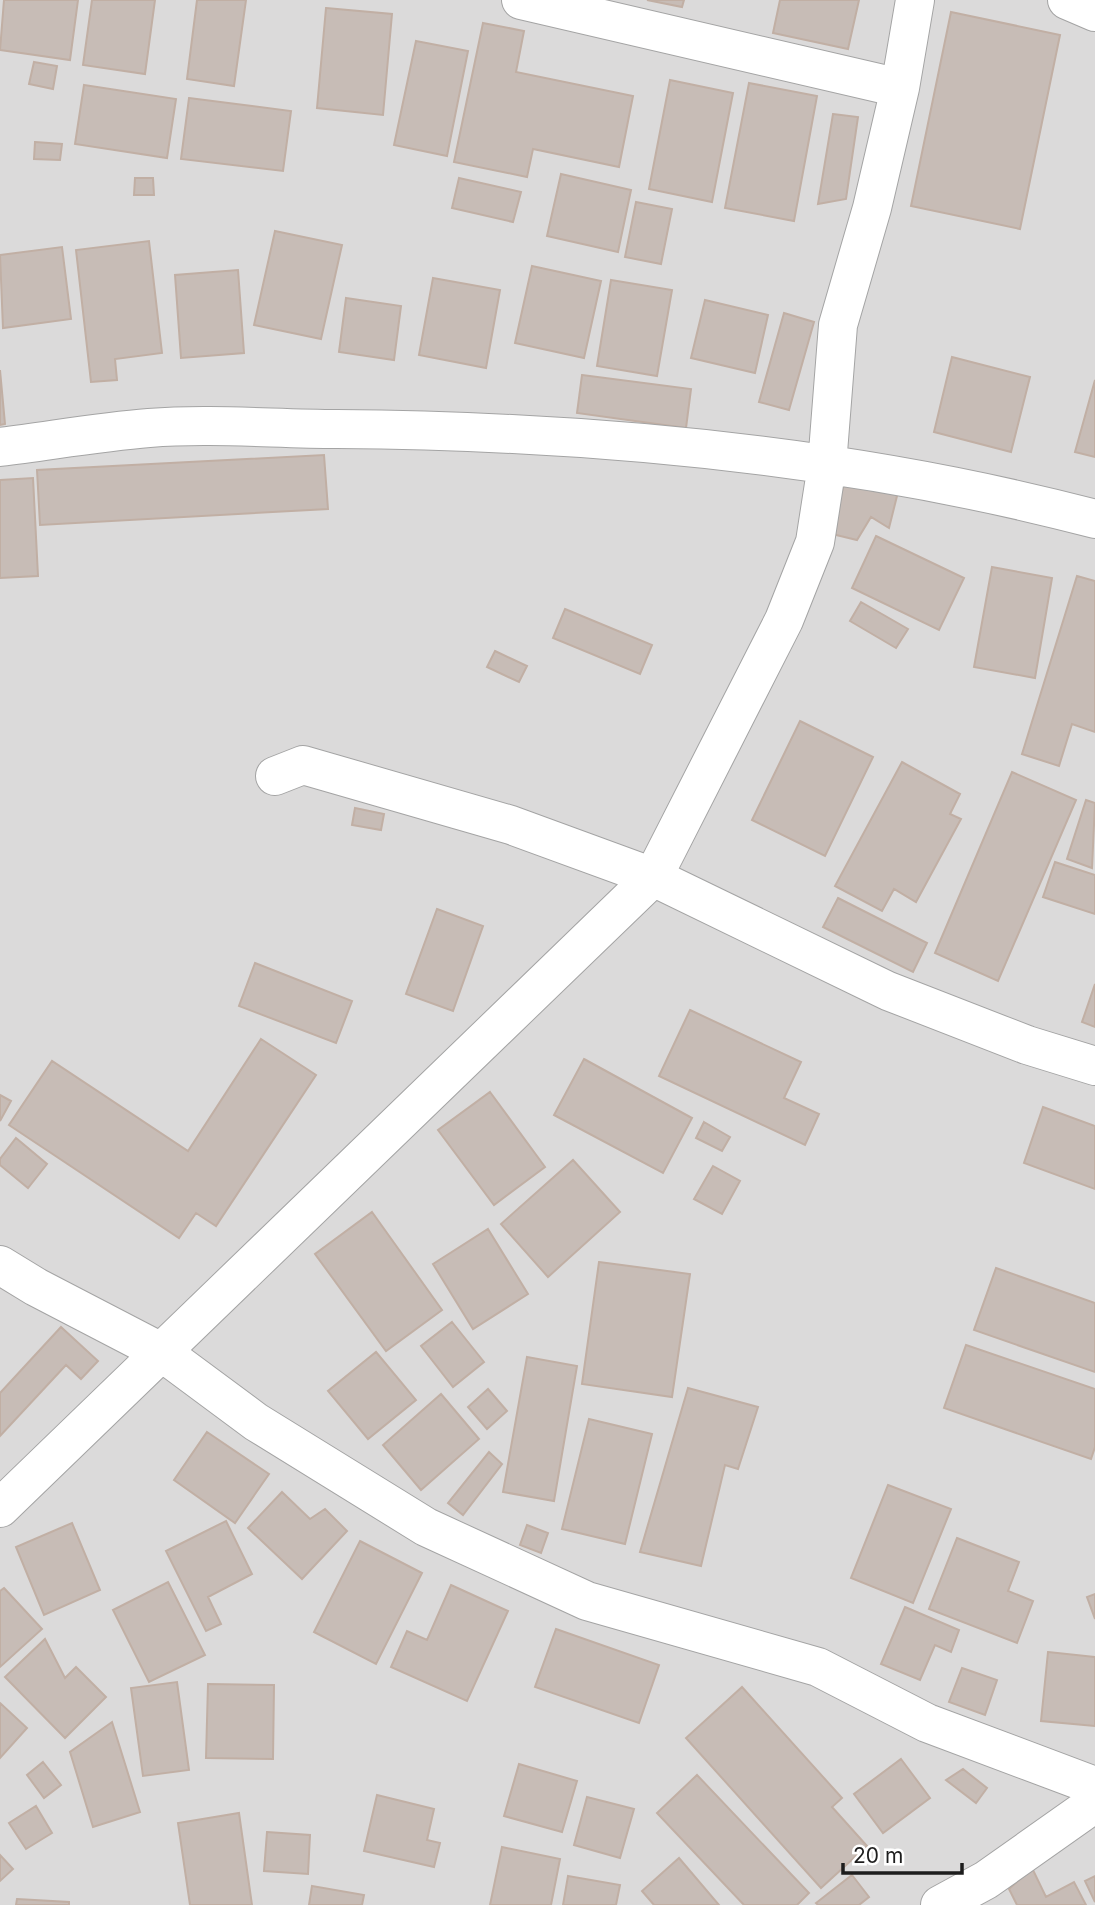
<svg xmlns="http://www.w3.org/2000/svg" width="1095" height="1905" font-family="Inter,sans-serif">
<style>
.residential{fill:#dbdada}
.building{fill:#c7bcb6;stroke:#c1afa4;stroke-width:2}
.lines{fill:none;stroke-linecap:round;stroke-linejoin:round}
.minor-casing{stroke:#a4a4a4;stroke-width:40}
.minor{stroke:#fff;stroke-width:38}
</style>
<rect width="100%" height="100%" fill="#efeae3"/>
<path class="residential" d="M 0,0 L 1095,0 L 1095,1905 L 0,1905 Z"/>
<path class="building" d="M 4,0 L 78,0 L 70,60 L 0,50 Z
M 92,0 L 155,0 L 145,74 L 83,65 Z
M 197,0 L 246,0 L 234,86 L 187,79 Z
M 647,0 L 684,0 L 682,7 Z
M 780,0 L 859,0 L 848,49 L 773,33 Z
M 326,8 L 392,14 L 383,115 L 317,108 Z
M 951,12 L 1060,35 L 1020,229 L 911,206 Z
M 483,23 L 524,31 L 516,72 L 633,96 L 619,167 L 533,149 L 527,177 L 454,162 Z
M 416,41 L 468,51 L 447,156 L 394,145 Z
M 34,62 L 57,66 L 53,89 L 29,84 Z
M 670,80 L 733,93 L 712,202 L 649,189 Z
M 749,83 L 817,96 L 794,221 L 725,208 Z
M 84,85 L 176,99 L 167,158 L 75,144 Z
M 189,98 L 291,111 L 283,171 L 181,159 Z
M 833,114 L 858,117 L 846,199 L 818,204 Z
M 35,142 L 62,144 L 60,160 L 34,159 Z
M 561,174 L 631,190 L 618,252 L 547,236 Z
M 135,178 L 153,178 L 154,195 L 134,195 Z
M 459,178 L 521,192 L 513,222 L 452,208 Z
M 636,202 L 672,209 L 661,264 L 625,257 Z
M 275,231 L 342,245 L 321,339 L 254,325 Z
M 149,241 L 162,353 L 115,359 L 117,380 L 91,382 L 76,250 Z
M 62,247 L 71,319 L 3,328 L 0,255 Z
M 532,266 L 601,281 L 584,358 L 515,343 Z
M 238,270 L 244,353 L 181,358 L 175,275 Z
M 433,278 L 500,290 L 486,368 L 419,355 Z
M 611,280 L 672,290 L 657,376 L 597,366 Z
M 346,298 L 401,306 L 394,360 L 339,352 Z
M 705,300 L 768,315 L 755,373 L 691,358 Z
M 784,313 L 814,322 L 789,410 L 759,402 Z
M 952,357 L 1030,377 L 1011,452 L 934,432 Z
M 0,370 L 5,424 L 0,425 Z
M 582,375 L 691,389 L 686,428 L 577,413 Z
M 1095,380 L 1095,457 L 1075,452 Z
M 324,455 L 328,509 L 40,525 L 37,470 Z
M 33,478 L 38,576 L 0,578 L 0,480 Z
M 845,479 L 898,492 L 889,528 L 871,517 L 857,540 L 832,534 Z
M 876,536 L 964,578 L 939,630 L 852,588 Z
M 992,567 L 1052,578 L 1035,678 L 974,667 Z
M 1077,576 L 1095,581 L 1095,732 L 1072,724 L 1059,766 L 1022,754 Z
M 861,602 L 908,629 L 896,648 L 850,621 Z
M 565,609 L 652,645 L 640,674 L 553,638 Z
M 495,651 L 527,666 L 519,682 L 487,667 Z
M 800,721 L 873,757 L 825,856 L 752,820 Z
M 902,762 L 960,794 L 950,814 L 961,819 L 916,902 L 894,889 L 882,911 L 835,886 Z
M 1012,772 L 1076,800 L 998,981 L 935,953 Z
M 1086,800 L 1095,803 L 1092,868 L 1067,859 Z
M 355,808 L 384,814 L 381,830 L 352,825 Z
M 1055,862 L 1095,875 L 1095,914 L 1043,897 Z
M 838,898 L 927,943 L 913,972 L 823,927 Z
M 437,909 L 483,926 L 453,1011 L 406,994 Z
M 255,963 L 352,1001 L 336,1043 L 239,1006 Z
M 1095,984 L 1095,1027 L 1082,1022 Z
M 690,1010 L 801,1062 L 784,1098 L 819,1114 L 805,1145 L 659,1076 Z
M 261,1039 L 316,1075 L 216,1226 L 196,1213 L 179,1238 L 9,1125 L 52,1061 L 188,1151 Z
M 584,1059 L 692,1118 L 663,1173 L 554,1115 Z
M 490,1092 L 545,1167 L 494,1205 L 438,1130 Z
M 0,1095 L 11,1101 L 0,1121 Z
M 1043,1107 L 1095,1126 L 1095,1189 L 1024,1163 Z
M 704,1122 L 730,1137 L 722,1151 L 696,1138 Z
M 16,1138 L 47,1164 L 28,1188 L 0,1165 L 0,1159 Z
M 573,1160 L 620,1212 L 548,1277 L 501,1224 Z
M 713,1166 L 740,1181 L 722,1214 L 694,1199 Z
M 372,1212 L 442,1310 L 386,1351 L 315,1254 Z
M 488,1229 L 528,1294 L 473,1329 L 433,1264 Z
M 599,1262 L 690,1274 L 672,1397 L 582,1384 Z
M 996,1268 L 1095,1303 L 1095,1372 L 974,1330 Z
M 452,1322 L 484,1362 L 453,1387 L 421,1346 Z
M 61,1327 L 98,1361 L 81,1379 L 66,1365 L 0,1436 L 0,1393 Z
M 966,1345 L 1095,1389 L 1095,1447 L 1091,1459 L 944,1408 Z
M 376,1352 L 416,1400 L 368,1439 L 328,1391 Z
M 527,1357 L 577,1366 L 554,1501 L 503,1492 Z
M 688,1388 L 758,1407 L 738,1469 L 725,1465 L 701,1566 L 640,1552 Z
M 488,1389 L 507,1411 L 487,1429 L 468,1407 Z
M 441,1394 L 479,1439 L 421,1490 L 383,1445 Z
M 589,1419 L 652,1434 L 625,1544 L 562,1529 Z
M 207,1432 L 269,1474 L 235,1523 L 174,1480 Z
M 489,1452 L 502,1464 L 463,1515 L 448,1503 Z
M 888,1485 L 951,1509 L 913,1603 L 851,1578 Z
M 282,1492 L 310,1519 L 325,1509 L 347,1531 L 302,1579 L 248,1528 Z
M 226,1521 L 252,1574 L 208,1597 L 221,1624 L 206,1631 L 166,1551 Z
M 72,1523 L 100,1590 L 44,1615 L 16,1547 Z
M 527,1525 L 548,1533 L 541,1553 L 520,1545 Z
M 957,1538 L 1019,1562 L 1008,1591 L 1033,1601 L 1017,1643 L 929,1609 Z
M 360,1541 L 422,1573 L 376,1664 L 314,1632 Z
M 168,1582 L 205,1655 L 149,1682 L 113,1610 Z
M 451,1585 L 508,1611 L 467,1701 L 391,1667 L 407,1631 L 427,1640 Z
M 4,1588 L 42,1629 L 0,1667 L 0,1591 Z
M 1095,1594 L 1095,1619 L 1087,1597 Z
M 905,1607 L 959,1630 L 951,1652 L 935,1645 L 920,1680 L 881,1664 Z
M 556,1629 L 659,1665 L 639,1723 L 535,1687 Z
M 45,1639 L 65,1678 L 76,1667 L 106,1697 L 65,1738 L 5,1677 Z
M 1048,1652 L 1095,1657 L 1095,1726 L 1041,1721 Z
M 962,1668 L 997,1680 L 985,1715 L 949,1702 Z
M 177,1682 L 189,1770 L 143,1776 L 131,1688 Z
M 208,1684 L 274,1685 L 273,1759 L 206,1758 Z
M 742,1687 L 842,1798 L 832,1807 L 867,1846 L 821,1888 L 686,1738 Z
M 0,1703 L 27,1728 L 0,1758 Z
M 112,1722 L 140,1812 L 93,1827 L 70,1752 Z
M 901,1759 L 930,1798 L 883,1833 L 854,1794 Z
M 43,1762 L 61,1785 L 44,1798 L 27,1775 Z
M 519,1764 L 577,1781 L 562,1832 L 504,1816 Z
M 963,1769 L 987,1788 L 976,1803 L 946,1780 Z
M 697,1775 L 809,1893 L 797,1905 L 744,1905 L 657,1813 Z
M 377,1795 L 434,1809 L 427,1840 L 440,1843 L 434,1867 L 364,1851 Z
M 587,1797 L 634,1809 L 620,1858 L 574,1845 Z
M 36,1806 L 52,1833 L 26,1849 L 9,1823 Z
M 239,1813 L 252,1905 L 190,1905 L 178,1823 Z
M 267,1832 L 310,1835 L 308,1874 L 264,1871 Z
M 502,1847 L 560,1859 L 551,1905 L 490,1905 Z
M 0,1855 L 13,1869 L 0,1881 Z
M 679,1858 L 719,1905 L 654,1905 L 642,1891 Z
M 1032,1868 L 1046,1897 L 1074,1882 L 1086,1905 L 1017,1905 L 1009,1889 Z
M 852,1875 L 869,1897 L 859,1905 L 818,1905 L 816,1903 Z
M 568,1876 L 620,1885 L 616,1905 L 563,1905 Z
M 1095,1876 L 1095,1902 L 1085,1881 Z
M 312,1886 L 364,1895 L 362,1905 L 309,1905 Z
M 17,1899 L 69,1902 L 69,1905 L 16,1905 Z"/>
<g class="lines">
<defs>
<path id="minor" d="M 521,0 L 900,88
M 1067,0 L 1095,12
M 0,447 C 49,441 99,432 149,428 C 210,423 275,429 337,429 C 591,431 849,454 1095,519
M 275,776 L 303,765 L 511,825 L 653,877 L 888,991 L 1027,1045 L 1095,1066
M 0,1265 L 36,1287 L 163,1353 L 256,1422 L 426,1527 L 587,1601 L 818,1667 L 927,1723 L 1095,1786
M 0,1508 L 653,877 L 784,620 L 815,542 L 827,465 L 838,325 L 872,208 L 900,88 L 915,0
M 940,1905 L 986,1880 L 1095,1803"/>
</defs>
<use href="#minor" class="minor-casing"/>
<use href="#minor" class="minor"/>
</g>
<path d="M843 1863v10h119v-10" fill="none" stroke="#1d1d1d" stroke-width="3.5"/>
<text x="853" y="1863" font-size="21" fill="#1d1d1d" stroke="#ffffff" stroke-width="5" paint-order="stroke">20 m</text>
</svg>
